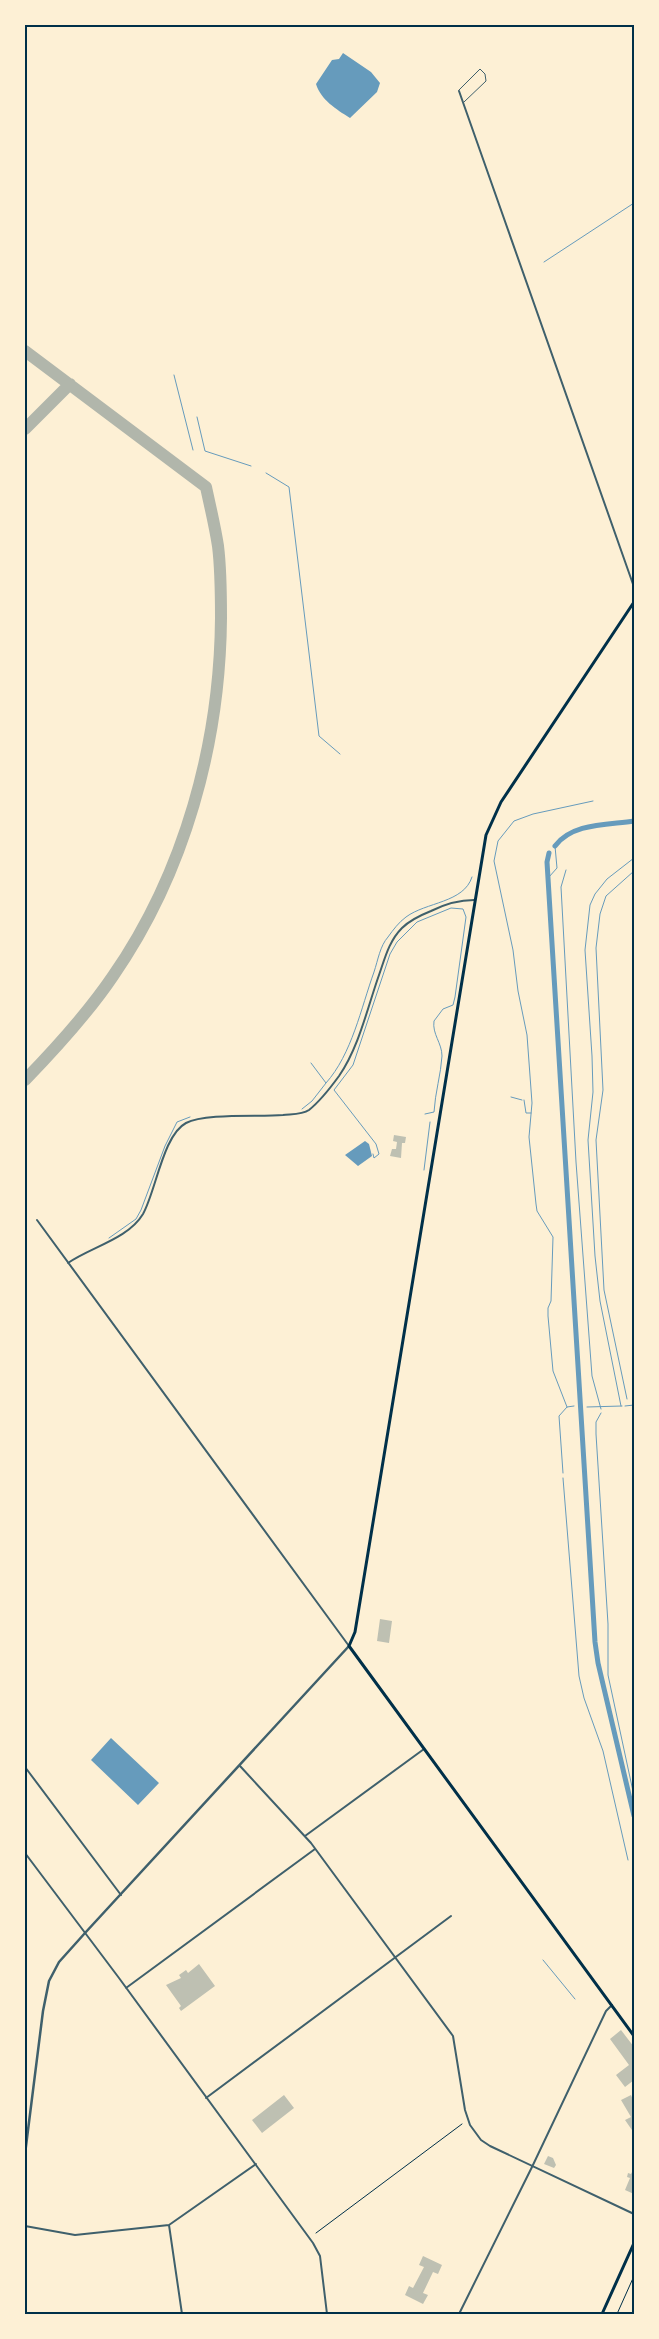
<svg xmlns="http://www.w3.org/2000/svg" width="659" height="2339" font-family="'Roboto Condensed',sans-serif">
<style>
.water{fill:#669bbc}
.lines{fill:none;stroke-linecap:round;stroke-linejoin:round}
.stream{stroke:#669bbc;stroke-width:1}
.canal{stroke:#669bbc;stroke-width:5}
.taxiway{stroke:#b1b6ab;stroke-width:12}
.building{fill:#bec0b2}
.path{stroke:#003049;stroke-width:1}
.service{stroke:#3f606c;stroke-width:1}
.minor{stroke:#3f606c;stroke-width:2}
.tertiary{stroke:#3f606c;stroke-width:2.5}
.secondary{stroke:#003049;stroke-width:3}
.neatline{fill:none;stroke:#003049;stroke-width:2}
</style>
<rect width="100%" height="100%" fill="#fdf0d5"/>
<path class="water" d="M 343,53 L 371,72 L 380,83 L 377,92 L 350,118 C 336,109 321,100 316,84 L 332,60 L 339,59 Z
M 365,1141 L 369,1144 L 372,1156 L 358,1166 L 345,1155 Z
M 111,1738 L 159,1783 L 138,1805 L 91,1760 Z"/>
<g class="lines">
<path class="stream" d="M 544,262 L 634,203
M 174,375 L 193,450
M 197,417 L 205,451 L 251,466
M 266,473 L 289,487 L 319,736 L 340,754
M 566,870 L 561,887 L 576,1162 L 592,1376 L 601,1409
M 549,877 L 557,868 L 555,846
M 326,1083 C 352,1054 361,1008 374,972 C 378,960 380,946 388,937 C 393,930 399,922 406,917 C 426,902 464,903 472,877
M 511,1097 L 522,1100
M 524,1100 L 526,1113 L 531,1113
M 302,1109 L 312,1101 L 326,1083 L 311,1063
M 373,1154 L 374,1158 L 379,1154 L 376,1144 L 334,1090 L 353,1065 L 390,954 L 397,942 L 417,922 L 451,908 L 463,909 L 466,917 L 455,997 L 453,1005 L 443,1009 L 434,1021 C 432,1034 442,1043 442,1056 C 441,1074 435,1093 434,1112 L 425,1114
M 424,1170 L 430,1122
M 109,1238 L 136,1219 L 141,1210 L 165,1146 L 177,1122 L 190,1117
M 627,1399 L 604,1290 L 596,1140 L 603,1090 L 596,948 L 600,914 L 606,896 L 634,871
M 621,1406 L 600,1301 L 595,1256 L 588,1140 L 593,1092 L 592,1056 L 585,950 L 590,905 L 595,894 L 607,879 L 634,858
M 625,1406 L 634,1405
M 567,1407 L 553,1371 L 548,1316 L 548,1308 L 551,1301 L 553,1237 L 537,1211 L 536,1204 L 529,1137 L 532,1103 L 527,1035 L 518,991 L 513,950 L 494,861 L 498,841 L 514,821 L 533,814 L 593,801
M 587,1407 L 622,1406
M 601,1413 L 596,1422 L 596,1434 L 608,1624 L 608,1675 L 634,1796
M 563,1473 L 559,1416 L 567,1407 L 574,1406
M 563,1478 L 579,1676 L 584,1698 L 603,1751 L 628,1860
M 543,1960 L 575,1999"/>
<path class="canal" d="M 555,846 C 572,823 607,825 634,821
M 549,853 L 547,862 L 595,1642 L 598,1663 L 634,1816"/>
<path class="taxiway" d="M 25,351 L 206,487 C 210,506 215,526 218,546 C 221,570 221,594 221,618 C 220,743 185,872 113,976 C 88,1013 57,1047 25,1080
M 25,429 L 70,384"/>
</g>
<path class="building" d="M 394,1135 L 406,1137 L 405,1143 L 402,1143 L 401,1158 L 390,1156 L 392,1149 L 396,1149 L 397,1142 L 393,1141 Z
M 380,1619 L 392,1621 L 389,1643 L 377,1641 Z
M 199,1964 L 215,1986 L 181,2011 L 179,2008 L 181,2006 L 166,1985 L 181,1978 L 179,1975 L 186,1970 L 188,1973 Z
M 621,2030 L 634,2047 L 634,2080 L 625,2087 L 616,2075 L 629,2065 L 610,2039 Z
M 284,2095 L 294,2108 L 262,2133 L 252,2120 Z
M 631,2095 L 634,2102 L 634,2133 L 625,2120 L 631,2117 L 621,2100 Z
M 548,2156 L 553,2158 L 556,2165 L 554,2168 L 544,2164 Z
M 634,2168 L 634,2194 L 625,2190 L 630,2178 L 627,2177 L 628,2173 L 631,2174 Z
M 423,2256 L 442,2265 L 438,2274 L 433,2272 L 423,2293 L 428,2295 L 423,2304 L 405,2295 L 409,2286 L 413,2288 L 424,2267 L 419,2265 Z"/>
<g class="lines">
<path class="path" d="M 316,2233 L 462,2124
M 617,2314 L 634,2276"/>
<path class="service" d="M 459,90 L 480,69 L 485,74 L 486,81 L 464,102"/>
<path class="minor" d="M 459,91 L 634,587
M 37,1220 L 349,1646
M 68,1263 C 91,1247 128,1239 143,1214 C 156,1191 163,1135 186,1123 C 205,1113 259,1117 283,1115 C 291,1114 302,1115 309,1110 C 319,1102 331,1087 339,1076 C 359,1047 367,1009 379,975 C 385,958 389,941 402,928 C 410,920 421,915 431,911 C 445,904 459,900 474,900
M 240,1766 L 311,1843 L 453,2036 L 465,2110 L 470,2125 L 481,2140 L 490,2146 L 634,2214
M 25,1767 L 121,1895
M 305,1836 L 424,1749
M 25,1853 L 119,1978 L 313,2243 L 320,2256 L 327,2314
M 126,1988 L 315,1849
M 206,2098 L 451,1916
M 169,2225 L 182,2314
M 25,2226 L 75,2235 L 169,2225 L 256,2164
M 459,2314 L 532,2167 L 606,2011 L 612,2005"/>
<path class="tertiary" d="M 25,2154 L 43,2011 L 49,1981 L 59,1962 L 85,1933 L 349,1646"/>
<path class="secondary" d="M 634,602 L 501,802 L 486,835 L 355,1632 L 349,1646 L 634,2036
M 602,2314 L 634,2243"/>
</g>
<rect width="659" height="2339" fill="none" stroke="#fdf0d5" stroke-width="52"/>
<rect x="26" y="26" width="607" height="2287" class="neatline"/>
</svg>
